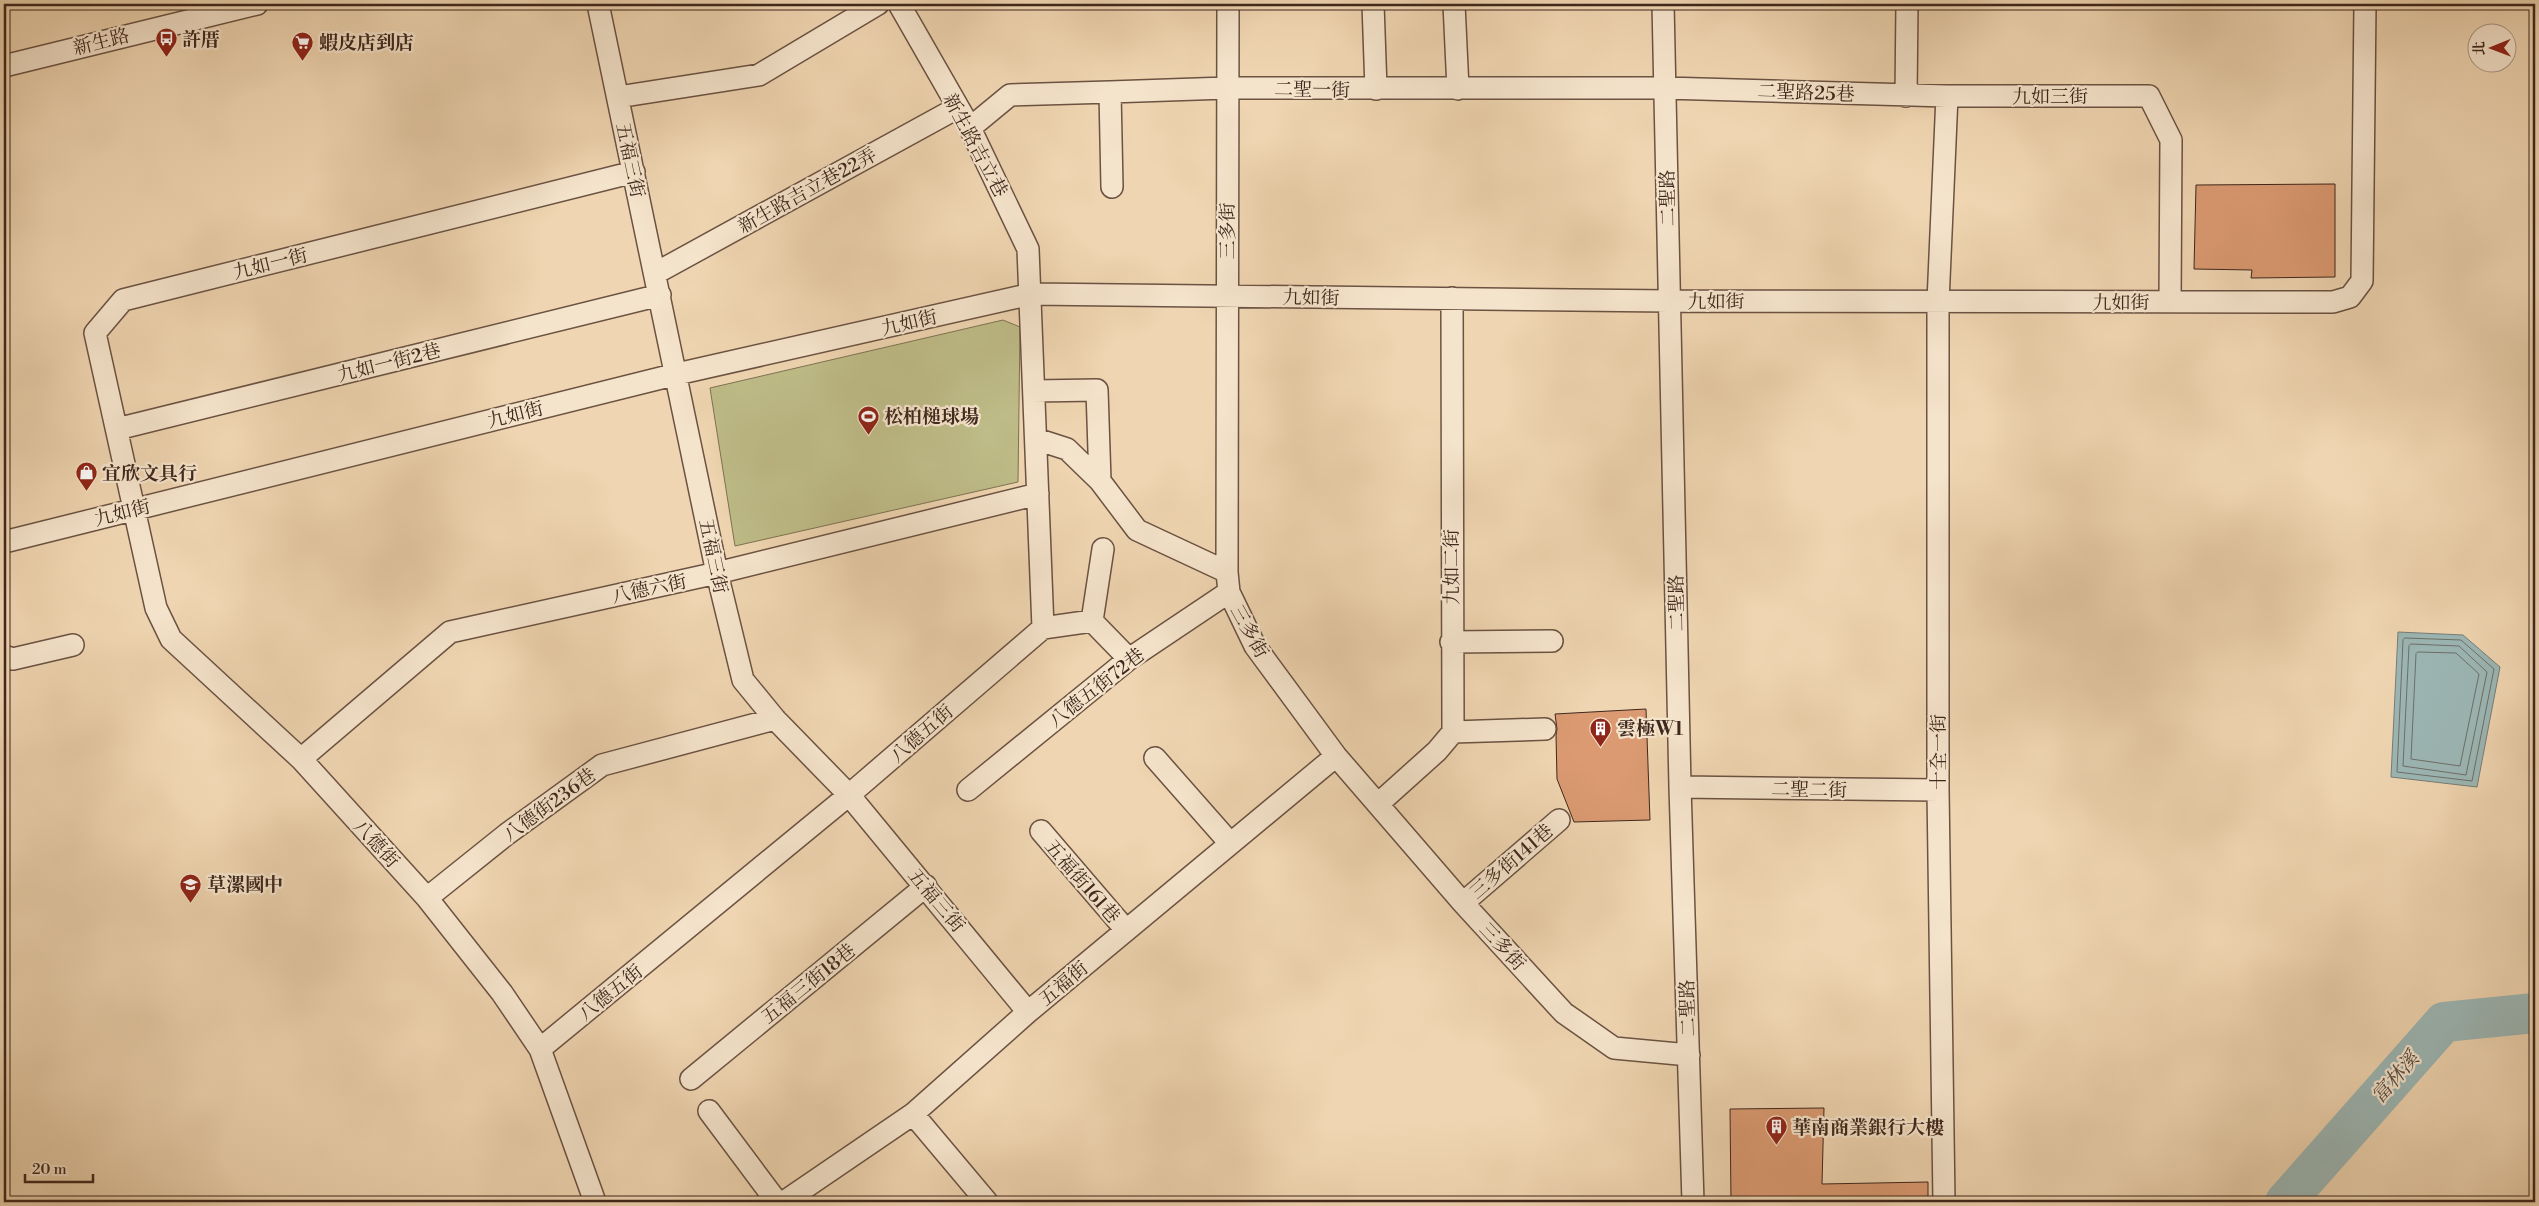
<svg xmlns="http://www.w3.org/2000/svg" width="2539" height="1206" font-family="'Libre Bodoni','Noto Serif TC',serif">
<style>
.green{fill:#bebc88;stroke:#7e7252}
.water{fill:#9cb7b5;stroke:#777d78}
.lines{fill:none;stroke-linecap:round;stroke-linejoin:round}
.shore{stroke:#6e6f69;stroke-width:1}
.river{stroke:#9cb7b5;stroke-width:40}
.building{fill:#db9a72;stroke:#3f271d}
.minor-casing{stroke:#6b5242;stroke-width:24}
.minor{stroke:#f5e4cc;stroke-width:21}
.labels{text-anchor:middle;stroke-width:4.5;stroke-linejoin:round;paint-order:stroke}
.poi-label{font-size:19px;font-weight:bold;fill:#3f271d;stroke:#f5e4cc;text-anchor:start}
.street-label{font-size:19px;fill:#3f271d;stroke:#f5e4cc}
.water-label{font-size:20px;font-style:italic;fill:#564b43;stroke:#f5e4cc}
</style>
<rect width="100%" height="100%" fill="#efd5b1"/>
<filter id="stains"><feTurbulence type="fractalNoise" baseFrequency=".004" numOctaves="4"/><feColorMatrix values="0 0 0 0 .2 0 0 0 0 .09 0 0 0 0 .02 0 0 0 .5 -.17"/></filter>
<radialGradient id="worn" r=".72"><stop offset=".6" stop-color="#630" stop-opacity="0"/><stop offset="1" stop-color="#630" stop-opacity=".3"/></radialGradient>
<path class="green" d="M 1003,320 L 1020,327 L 1018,482 L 735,546 L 710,388 Z"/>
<path class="water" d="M 2398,632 L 2463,635 L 2500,667 L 2477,787 L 2391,777 Z"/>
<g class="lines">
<path class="shore" d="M 2405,638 L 2461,640 L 2494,669 L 2472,781 L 2397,772 L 2403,640 Z
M 2411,644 L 2459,646 L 2487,672 L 2466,775 L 2403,766 L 2409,646 Z
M 2418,652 L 2456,653 L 2479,674 L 2460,766 L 2411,759 L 2416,654 Z"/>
<path class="river" d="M 2285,1202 L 2444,1022 L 2535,1013"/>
</g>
<path class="building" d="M 2335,184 L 2335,277 L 2251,278 L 2252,270 L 2194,269 L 2196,185 Z
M 1646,709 L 1650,820 L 1574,822 L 1557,779 L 1556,735 L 1557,729 L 1555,714 Z
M 1824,1108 L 1822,1184 L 1928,1182 L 1928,1202 L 1731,1202 L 1730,1109 Z"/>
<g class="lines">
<defs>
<path id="minor" d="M 598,4 L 717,573 L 743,680 L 775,719 L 849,795 L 1028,1012
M 1228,4 L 1227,572 L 1229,592 L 1255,646 L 1336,756 L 1463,903 L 1564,1013 L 1614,1048 L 1689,1055
M 1373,4 L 1376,89
M 1454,4 L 1458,89
M 1663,4 L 1680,787 L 1693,1202
M 4,66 L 257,4
M 1110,92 L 1112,187
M 1906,96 L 1907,4
M 618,97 L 759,75 L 878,4
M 970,128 L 1010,95 L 1110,92 L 1226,88 L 1665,88 L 1947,96
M 656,273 L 957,108
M 1034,391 L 1097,390 L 1100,481
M 117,429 L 660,295
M 1036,439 L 1067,449 L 1100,481 L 1137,530 L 1227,572
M 4,542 L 677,374 L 1031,294 L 1670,301 L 2333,302 L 2350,297 L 2362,281 L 2365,4
M 1092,621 L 1103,549
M 1043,628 L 1092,621 L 1129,659
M 1451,642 L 1552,641
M 4,656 L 13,659 L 73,645
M 1453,732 L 1545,729
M 1155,758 L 1229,842
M 301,759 L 450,632 L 717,573 L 1038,494
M 1680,787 L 1938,790
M 968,790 L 1129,659 L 1229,592
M 1378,804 L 1437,751 L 1453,732 L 1452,298
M 1041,831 L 1126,930
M 427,898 L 507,834 L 602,765 L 775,719
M 1463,903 L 1559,820
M 540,1049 L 849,795 L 1043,628 L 1028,249 L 970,128 L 899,4
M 691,1079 L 926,886
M 709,1111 L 777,1202
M 913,1114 L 987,1202
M 595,1202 L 540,1049 L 502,993 L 427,898 L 301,759 L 171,639 L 156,608 L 95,333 L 123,300 L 634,172
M 784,1202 L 913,1114 L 1028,1012 L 1336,756
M 1944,1202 L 1938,790 L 1938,302 L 1947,96 L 2149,96 L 2171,140 L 2170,302"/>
</defs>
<use href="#minor" class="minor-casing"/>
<use href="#minor" class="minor"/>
</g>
<defs>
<symbol id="bus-pin" viewBox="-11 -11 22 30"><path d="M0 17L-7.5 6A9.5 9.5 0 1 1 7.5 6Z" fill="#8f2418" stroke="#f5e4cc"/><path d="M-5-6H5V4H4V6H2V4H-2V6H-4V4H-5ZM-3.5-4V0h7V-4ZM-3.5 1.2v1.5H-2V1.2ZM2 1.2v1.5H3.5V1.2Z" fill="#fff"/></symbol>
<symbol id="supermarket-pin" viewBox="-11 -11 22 30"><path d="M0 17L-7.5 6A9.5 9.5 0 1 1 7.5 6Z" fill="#8f2418" stroke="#f5e4cc"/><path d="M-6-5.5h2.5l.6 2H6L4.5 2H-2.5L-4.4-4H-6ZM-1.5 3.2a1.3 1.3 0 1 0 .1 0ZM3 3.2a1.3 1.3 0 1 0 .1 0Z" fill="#fff"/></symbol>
<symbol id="stadium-pin" viewBox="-11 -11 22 30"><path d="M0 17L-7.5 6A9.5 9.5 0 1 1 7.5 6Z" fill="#8f2418" stroke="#f5e4cc"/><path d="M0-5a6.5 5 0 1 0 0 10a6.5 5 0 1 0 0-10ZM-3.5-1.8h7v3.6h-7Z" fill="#fff"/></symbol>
<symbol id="shop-pin" viewBox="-11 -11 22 30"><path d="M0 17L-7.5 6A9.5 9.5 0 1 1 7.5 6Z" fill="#8f2418" stroke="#f5e4cc"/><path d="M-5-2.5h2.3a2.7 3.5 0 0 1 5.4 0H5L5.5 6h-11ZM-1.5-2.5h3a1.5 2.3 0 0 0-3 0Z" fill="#fff"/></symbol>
<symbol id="building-pin" viewBox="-11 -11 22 30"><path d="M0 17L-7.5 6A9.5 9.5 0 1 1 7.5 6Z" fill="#8f2418" stroke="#f5e4cc"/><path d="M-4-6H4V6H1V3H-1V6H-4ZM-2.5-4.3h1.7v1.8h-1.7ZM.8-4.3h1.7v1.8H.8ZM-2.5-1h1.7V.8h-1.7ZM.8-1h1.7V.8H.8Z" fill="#fff"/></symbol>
<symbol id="school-pin" viewBox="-11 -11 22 30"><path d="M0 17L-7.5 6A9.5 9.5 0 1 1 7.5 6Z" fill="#8f2418" stroke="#f5e4cc"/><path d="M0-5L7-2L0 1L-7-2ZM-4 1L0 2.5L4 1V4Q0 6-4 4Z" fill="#fff"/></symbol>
</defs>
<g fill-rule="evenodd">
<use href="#bus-pin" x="154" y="26" width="25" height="34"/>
<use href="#supermarket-pin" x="290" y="30" width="25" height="34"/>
<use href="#stadium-pin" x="856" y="404" width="25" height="34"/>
<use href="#shop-pin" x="74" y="460" width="25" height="34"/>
<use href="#building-pin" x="1588" y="716" width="25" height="34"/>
<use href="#school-pin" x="178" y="872" width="25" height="34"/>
<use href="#building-pin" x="1764" y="1114" width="25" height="34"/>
</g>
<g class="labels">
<g class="poi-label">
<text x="182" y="46">許厝</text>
<text x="319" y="49">蝦皮店到店</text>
<text x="884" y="423">松柏槌球場</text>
<text x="102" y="480">宜欣文具行</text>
<text x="1617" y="735">雲極W1</text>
<text x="207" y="891">草漯國中</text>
<text x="1792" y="1134">華南商業銀行大樓</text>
</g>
<g class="street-label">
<text transform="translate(101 41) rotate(-14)" y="7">新生路</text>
<text transform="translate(1312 89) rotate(1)" y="7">二聖一街</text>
<text transform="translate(1806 92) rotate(2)" y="7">二聖路25巷</text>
<text x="2050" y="103">九如三街</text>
<text transform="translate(976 145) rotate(62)" y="7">新生路吉立巷</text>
<text transform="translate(631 160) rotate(78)" y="7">五福三街</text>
<text transform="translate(807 190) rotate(-29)" y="7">新生路吉立巷22弄</text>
<text transform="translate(1667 198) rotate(-91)" y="7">二聖路</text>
<text transform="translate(1227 231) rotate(-90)" y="7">三多街</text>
<text transform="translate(270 263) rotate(-14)" y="7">九如一街</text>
<text transform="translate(1311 297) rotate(1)" y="7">九如街</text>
<text x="1716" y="308">九如街</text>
<text x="2121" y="309">九如街</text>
<text transform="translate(909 322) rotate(-13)" y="7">九如街</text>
<text transform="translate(389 362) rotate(-14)" y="7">九如一街2巷</text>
<text transform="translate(515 414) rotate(-14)" y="7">九如街</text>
<text transform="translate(122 512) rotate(-14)" y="7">九如街</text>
<text transform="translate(714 556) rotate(78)" y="7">五福三街</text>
<text transform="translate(1451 567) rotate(-90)" y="7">九如二街</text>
<text transform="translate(649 588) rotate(-12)" y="7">八德六街</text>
<text transform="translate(1676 603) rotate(-91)" y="7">二聖路</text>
<text transform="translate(1250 631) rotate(61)" y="7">三多街</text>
<text transform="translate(1096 687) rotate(-38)" y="7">八德五街72巷</text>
<text transform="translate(921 733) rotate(-41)" y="7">八德五街</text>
<text transform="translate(1938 752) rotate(-90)" y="7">十全一街</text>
<text transform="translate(1809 789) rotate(1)" y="7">二聖二街</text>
<text transform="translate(549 804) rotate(-36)" y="7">八德街236巷</text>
<text transform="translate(377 843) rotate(48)" y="7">八德街</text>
<text transform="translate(1511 861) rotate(-41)" y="7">三多街141巷</text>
<text transform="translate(1083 881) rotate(49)" y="7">五福街161巷</text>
<text transform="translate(937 900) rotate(50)" y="7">五福三街</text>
<text transform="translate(1503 946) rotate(47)" y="7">三多街</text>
<text transform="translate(808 983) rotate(-39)" y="7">五福三街18巷</text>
<text transform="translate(1063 983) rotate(-40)" y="7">五福街</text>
<text transform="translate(610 992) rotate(-39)" y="7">八德五街</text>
<text transform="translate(1687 1008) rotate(-92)" y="7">二聖路</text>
</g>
<g class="water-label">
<text transform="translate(2395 1077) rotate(-49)" y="7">富林溪</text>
</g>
</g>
<rect width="2539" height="1206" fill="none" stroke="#efd5b1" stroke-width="20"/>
<rect x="5" y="5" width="2529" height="1196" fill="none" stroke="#3f271d" stroke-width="2.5"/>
<rect x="10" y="10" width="2519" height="1186" fill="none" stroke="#3f271d"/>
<g transform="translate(2492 48) rotate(269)"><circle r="24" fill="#f5e4cc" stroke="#ac9886"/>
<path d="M0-4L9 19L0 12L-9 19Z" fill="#8f2418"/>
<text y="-8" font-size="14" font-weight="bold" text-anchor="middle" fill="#3f271d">北</text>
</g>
<path d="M25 1174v8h68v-8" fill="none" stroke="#3f271d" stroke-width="2.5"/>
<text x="32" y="1174" font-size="15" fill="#3f271d" stroke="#f5e4cc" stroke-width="4" paint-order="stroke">20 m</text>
<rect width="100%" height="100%" filter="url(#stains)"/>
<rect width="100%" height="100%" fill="url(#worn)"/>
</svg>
